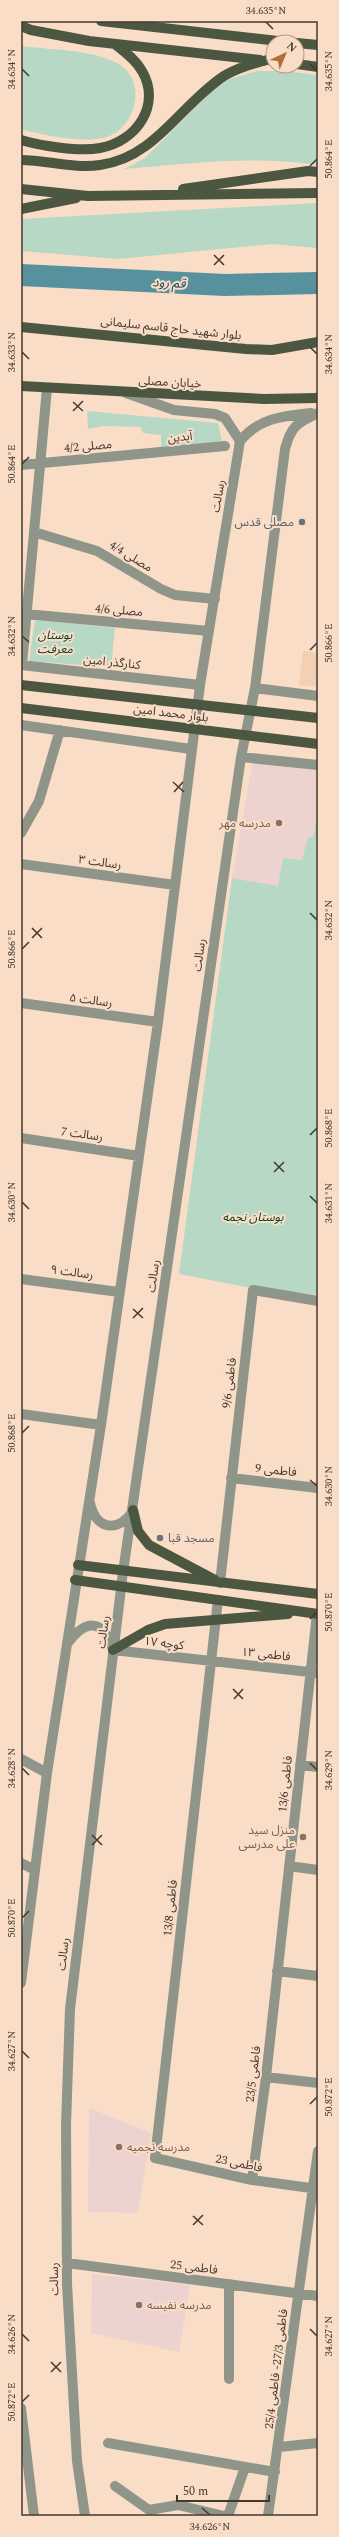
<svg xmlns="http://www.w3.org/2000/svg" width="339" height="2537" font-family="Spectral,'Noto Sans Arabic',serif">
<style>
.built{fill:#f3cfb4}
.education{fill:#edd3cf}
.green{fill:#b7d8c4}
.lines{fill:none;stroke-linecap:round;stroke-linejoin:round}
.river{stroke:#57919e;stroke-width:22}
.minor{stroke:#8f9689;stroke-width:10}
.major{stroke:#4b5741;stroke-width:10}
.major-bridge{stroke:#4b5741;stroke-width:10}
.ticks{fill:none;stroke:#43382f;stroke-width:1.5}
.worship-dot{fill:#6b7280;stroke:#faddc7;stroke-width:1.5}
.education-dot{fill:#8d6e63;stroke:#faddc7;stroke-width:1.5}
.labels{text-anchor:middle;stroke-width:4;stroke-linejoin:round;paint-order:stroke}
.street-label{font-size:12px;fill:#43382f;stroke:#faddc7}
.worship-label{font-size:12px;fill:#5b616d;stroke:#faddc7;text-anchor:end}
.park-label{font-size:12px;font-style:italic;fill:#003c22;stroke:#faddc7}
.education-label{font-size:12px;fill:#785e54;stroke:#faddc7;text-anchor:end}
.water-label{font-size:13px;font-style:italic;fill:#174b56;stroke:#faddc7}
.neatline{fill:none;stroke:#43382f;stroke-width:1.5}
.ticks-label{font-size:10px;text-anchor:middle;fill:#43382f}
</style>
<rect width="100%" height="100%" fill="#faddc7"/>
<path class="built" d="M 303,651 L 318,653 L 318,687 L 299,685 Z"/>
<path class="education" d="M 253,759 L 318,767 L 318,809 L 313,837 L 308,837 L 302,860 L 278,886 L 232,878 Z
M 89,2108 L 151,2133 L 138,2213 L 88,2212 Z
M 92,2274 L 190,2285 L 179,2352 L 91,2333 Z"/>
<path class="green" d="M 21,46 C 52,50 89,49 117,63 C 149,80 136,131 103,138 C 82,143 42,135 21,129 Z
M 257,71 L 284,71 L 318,75 L 318,165 C 254,155 188,164 124,169 L 145,158 L 214,89 L 230,79 Z
M 318,203 L 318,248 L 272,244 L 118,259 L 21,251 L 21,219 Z
M 87,411 L 218,423 L 222,441 L 161,449 L 161,435 L 143,433 L 141,427 L 103,426 L 88,429 Z
M 35,619 L 115,628 L 111,667 L 29,661 Z
M 318,809 L 318,1295 L 246,1287 L 179,1274 L 232,878 L 278,886 L 283,858 L 302,860 L 308,837 L 313,837 Z"/>
<g class="lines">
<path class="river" d="M 21,275 L 225,285 L 318,283"/>
<path class="minor" d="M 240,441 C 259,418 283,416 311,413
M 21,465 L 225,446
M 34,532 L 97,551 L 161,589 L 175,595 L 215,599
M 26,614 L 209,631
M 21,665 L 200,685
M 22,665 L 47,388
M 255,688 L 318,696
M 21,725 L 191,749
M 241,757 L 318,765
M 21,833 L 39,801 L 60,730
M 21,864 L 175,885
M 21,1003 L 158,1022
M 21,1138 L 139,1156
M 21,1279 L 119,1292
M 21,1414 L 101,1425
M 231,1478 L 318,1488
M 90,1503 C 96,1530 118,1533 133,1511
M 220,1583 L 253,1290 L 318,1301
M 218,1600 L 155,2158 L 252,2180 L 318,2189
M 67,1644 C 85,1620 103,1617 113,1650 L 318,1673
M 21,1759 L 47,1773
M 300,1765 L 318,1767
M 21,1863 L 35,1870
M 289,1866 L 318,1870
M 277,1971 L 318,1976
M 21,1983 L 47,1773 L 101,1425 L 158,1022 L 200,685 L 240,441 L 225,418 L 215,414 L 174,410 L 126,393
M 266,2077 L 318,2083
M 252,2180 L 266,2077 L 317,1614
M 67,2263 L 318,2296
M 229,2284 L 229,2379
M 21,2408 L 34,2516
M 108,2443 L 275,2472
M 279,2447 L 318,2443
M 115,2486 L 149,2510 L 178,2505 L 224,2516
M 85,2516 L 77,2461 L 67,2284 L 66,2125 L 70,2009 L 123,1572 L 241,757 L 255,688 L 285,449 C 291,426 297,423 318,413
M 228,2516 L 245,2467
M 268,2516 L 318,2151"/>
<path class="major" d="M 101,21 L 287,42
M 21,26 L 31,30 L 89,41 L 260,60
M 297,43 L 318,45
M 297,64 L 318,67
M 21,140 C 41,146 80,152 100,148 C 136,142 162,105 142,71 C 136,60 125,52 116,45
M 21,160 C 47,160 74,169 100,165 C 155,158 181,104 224,76 C 237,68 252,64 267,60
M 21,189 L 88,196 L 318,193
M 183,189 L 308,171 L 318,172
M 21,209 L 76,198
M 21,327 L 246,349 L 272,350 L 318,342
M 21,386 L 264,399 L 318,398
M 133,1510 L 138,1531 L 149,1545 L 215,1580
M 78,1565 L 318,1594
M 75,1580 L 318,1614
M 113,1650 L 148,1630 L 165,1624 L 288,1614"/>
<path class="major-bridge" d="M 21,685 L 318,718
M 21,708 L 318,744"/>
</g>
<path class="ticks" d="M 266,22 L 273,29M 310,64 L 317,71M 22,69 L 29,76M 310,166 L 317,159M 214,255 L 224,265M 214,265 L 224,255M 310,347 L 317,354M 22,352 L 29,359M 73,402 L 83,411M 73,411 L 83,401M 22,464 L 29,457M 22,636 L 29,642M 310,650 L 317,643M 173,782 L 184,792M 174,792 L 183,782M 310,913 L 317,920M 32,928 L 42,938M 32,938 L 42,928M 22,949 L 29,942M 310,1135 L 317,1128M 274,1162 L 284,1172M 274,1172 L 284,1162M 310,1196 L 317,1203M 22,1202 L 29,1209M 133,1309 L 143,1318M 133,1318 L 143,1308M 22,1433 L 29,1426M 310,1480 L 317,1486M 310,1619 L 317,1612M 233,1689 L 243,1699M 234,1699 L 243,1689M 310,1763 L 317,1770M 22,1768 L 29,1775M 92,1835 L 102,1845M 92,1845 L 102,1835M 22,1918 L 29,1911M 22,2051 L 29,2058M 310,2104 L 317,2097M 193,2216 L 203,2225M 193,2225 L 203,2215M 310,2329 L 317,2336M 22,2334 L 29,2341M 51,2362 L 61,2372M 51,2372 L 61,2362M 22,2402 L 29,2395M 202,2508 L 210,2515"/>
<g class="worship-dot">
<circle cx="302" cy="522" r="4"/>
<circle cx="160" cy="1538" r="4"/>
</g>
<g class="education-dot">
<circle cx="279" cy="823" r="4"/>
<circle cx="303" cy="1837" r="4"/>
<circle cx="119" cy="2147" r="4"/>
<circle cx="139" cy="2305" r="4"/>
</g>
<g class="labels">
<g class="street-label">
<text transform="translate(171 328) rotate(6)" y="4">بلوار شهید حاج قاسم سلیمانی</text>
<text transform="translate(170 382) rotate(3)" y="4">خیابان مصلی</text>
<text transform="translate(180 437) rotate(-6)" y="4">آیدین</text>
<text transform="translate(88 446) rotate(-5)" y="4">مصلی 4/2</text>
<text transform="translate(218 496) rotate(-80)" y="4">رسالت</text>
<text transform="translate(131 556) rotate(32)" y="4">مصلی 4/4</text>
<text transform="translate(119 610) rotate(5)" y="4">مصلی 4/6</text>
<text transform="translate(112 662) rotate(6)" y="4">کنارگذر امین</text>
<text transform="translate(171 713) rotate(7)" y="4">بلوار محمد امین</text>
<text transform="translate(100 862) rotate(8)" y="4">رسالت ۳</text>
<text transform="translate(199 955) rotate(-82)" y="4">رسالت</text>
<text transform="translate(91 1000) rotate(8)" y="4">رسالت ۵</text>
<text transform="translate(82 1134) rotate(8)" y="4">رسالت 7</text>
<text transform="translate(72 1272) rotate(8)" y="4">رسالت ۹</text>
<text transform="translate(153 1276) rotate(-82)" y="4">رسالت</text>
<text transform="translate(229 1383) rotate(-83)" y="4">فاطمی 9/6</text>
<text transform="translate(276 1470) rotate(6)" y="4">فاطمی 9</text>
<text transform="translate(103 1632) rotate(-82)" y="4">رسالت</text>
<text transform="translate(164 1643) rotate(7)" y="4">کوچه ۱۷</text>
<text transform="translate(266 1654) rotate(6)" y="4">فاطمی ۱۳</text>
<text transform="translate(285 1784) rotate(-84)" y="4">فاطمی 13/6</text>
<text transform="translate(170 1908) rotate(-84)" y="4">فاطمی 13/8</text>
<text transform="translate(63 1954) rotate(-83)" y="4">رسالت</text>
<text transform="translate(253 2074) rotate(-83)" y="4">فاطمی 23/5</text>
<text transform="translate(239 2163) rotate(12)" y="4">فاطمی 23</text>
<text transform="translate(194 2267) rotate(7)" y="4">فاطمی 25</text>
<text transform="translate(54 2279) rotate(-91)" y="4">رسالت</text>
<text transform="translate(276 2369) rotate(-83)" y="4">فاطمی 27/3- فاطمی 25/4</text>
</g>
<g class="worship-label">
<text x="294" y="526">مصلی قدس</text>
<text x="168" y="1542" text-anchor="start">مسجد قبا</text>
</g>
<g class="park-label">
<text x="55" y="639">بوستان<tspan x="55" dy="14">معرفت</tspan></text>
<text x="253" y="1221">بوستان نجمه</text>
</g>
<g class="education-label">
<text x="271" y="827">مدرسه مهر</text>
<text x="295" y="1834">منزل سید<tspan x="295" dy="14">علی مدرسی</tspan></text>
<text x="127" y="2151" text-anchor="start">مدرسه نجمیه</text>
<text x="147" y="2309" text-anchor="start">مدرسه نفیسه</text>
</g>
<g class="water-label">
<text transform="translate(169 282) rotate(3)" y="5">قم رود</text>
</g>
</g>
<rect width="339" height="2537" fill="none" stroke="#faddc7" stroke-width="44"/>
<g transform="translate(285 54) rotate(44)"><circle r="19" fill="#faddc7" stroke="#b19b8a"/>
<path d="M0-3L7 15L0 10L-7 15Z" fill="#ad6f35"/>
<text y="-6" font-size="11" font-weight="bold" text-anchor="middle" fill="#43382f">N</text>
</g>
<path d="M177 2495v6h92v-6" fill="none" stroke="#43382f" stroke-width="2"/>
<text x="183" y="2495" font-size="12" fill="#43382f" stroke="#faddc7" stroke-width="3" paint-order="stroke">50 m</text>
<rect x="22" y="22" width="295" height="2493" class="neatline"/>
<g class="ticks-label">
<text x="266" y="14">34.635°N</text>
<text transform="translate(11 69) rotate(-90)" y="4">34.634°N</text>
<text transform="translate(328 71) rotate(-90)" y="4">34.635°N</text>
<text transform="translate(328 159) rotate(-90)" y="4">50.864°E</text>
<text transform="translate(11 352) rotate(-90)" y="4">34.633°N</text>
<text transform="translate(328 354) rotate(-90)" y="4">34.634°N</text>
<text transform="translate(11 464) rotate(-90)" y="4">50.864°E</text>
<text transform="translate(11 636) rotate(-90)" y="4">34.632°N</text>
<text transform="translate(328 643) rotate(-90)" y="4">50.866°E</text>
<text transform="translate(328 920) rotate(-90)" y="4">34.632°N</text>
<text transform="translate(11 949) rotate(-90)" y="4">50.866°E</text>
<text transform="translate(328 1128) rotate(-90)" y="4">50.868°E</text>
<text transform="translate(11 1202) rotate(-90)" y="4">34.630°N</text>
<text transform="translate(328 1203) rotate(-90)" y="4">34.631°N</text>
<text transform="translate(11 1433) rotate(-90)" y="4">50.868°E</text>
<text transform="translate(328 1486) rotate(-90)" y="4">34.630°N</text>
<text transform="translate(328 1612) rotate(-90)" y="4">50.870°E</text>
<text transform="translate(11 1768) rotate(-90)" y="4">34.628°N</text>
<text transform="translate(328 1770) rotate(-90)" y="4">34.629°N</text>
<text transform="translate(11 1918) rotate(-90)" y="4">50.870°E</text>
<text transform="translate(11 2051) rotate(-90)" y="4">34.627°N</text>
<text transform="translate(328 2097) rotate(-90)" y="4">50.872°E</text>
<text transform="translate(11 2334) rotate(-90)" y="4">34.626°N</text>
<text transform="translate(328 2336) rotate(-90)" y="4">34.627°N</text>
<text transform="translate(11 2402) rotate(-90)" y="4">50.872°E</text>
<text x="210" y="2530">34.626°N</text>
</g>
</svg>
